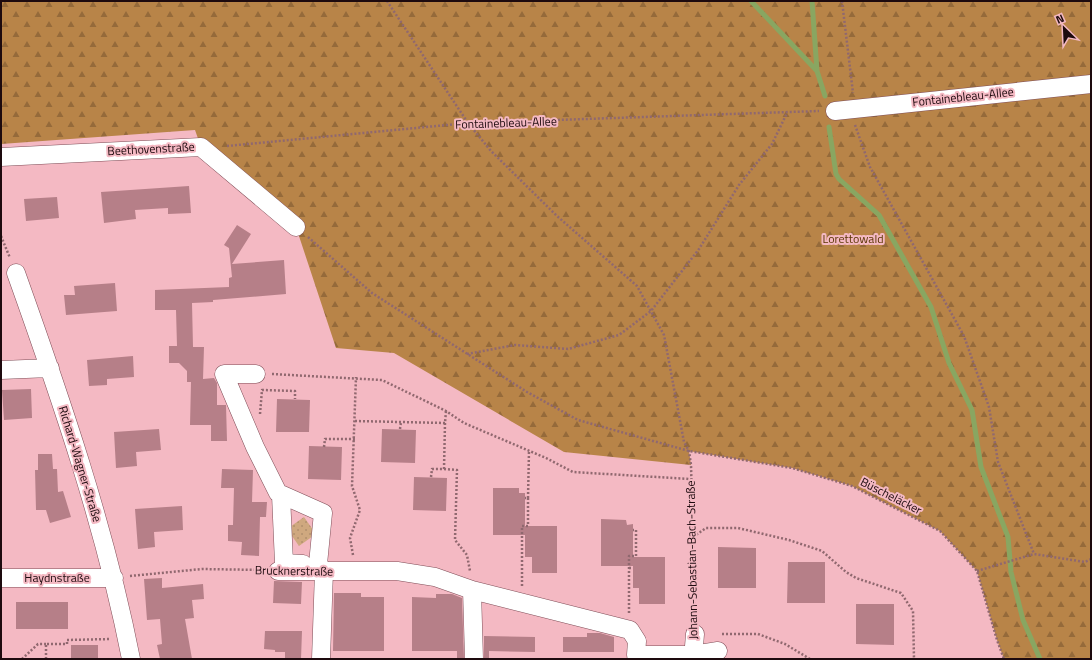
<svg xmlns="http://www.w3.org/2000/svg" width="1092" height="660" font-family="'Titillium Web',sans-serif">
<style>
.grass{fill:url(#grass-dots)}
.forest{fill:url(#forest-firs)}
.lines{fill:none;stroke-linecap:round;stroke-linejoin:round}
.stream{stroke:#89a661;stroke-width:5}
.building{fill:#b67f88}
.minor-casing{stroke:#7f4d57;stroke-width:19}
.path{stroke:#90686f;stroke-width:2.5;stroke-dasharray:2 2;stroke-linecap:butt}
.minor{stroke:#fff;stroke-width:18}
.labels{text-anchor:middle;stroke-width:4;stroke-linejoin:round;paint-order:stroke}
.street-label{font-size:12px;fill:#1d0a0e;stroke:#f4b9c3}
.park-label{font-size:12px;fill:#5a3604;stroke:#f4b9c3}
</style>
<defs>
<pattern id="grass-dots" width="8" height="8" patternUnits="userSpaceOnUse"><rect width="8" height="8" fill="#cfa87f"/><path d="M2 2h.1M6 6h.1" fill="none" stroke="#b18f6d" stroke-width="1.8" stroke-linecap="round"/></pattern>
<pattern id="forest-firs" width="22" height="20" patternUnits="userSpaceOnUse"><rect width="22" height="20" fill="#b88448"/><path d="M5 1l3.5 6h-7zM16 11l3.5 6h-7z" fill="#956a3a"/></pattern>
</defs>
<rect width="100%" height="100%" fill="#f4b9c3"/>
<path class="grass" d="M 304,517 L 316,534 L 299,546 L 287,529 Z"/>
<path class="forest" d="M 1,1 L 1091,1 L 1091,659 L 1004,659 L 997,640 L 977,571 L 940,531 L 852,486 L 792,468 L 689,451 L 691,465 L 564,452 L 394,353 L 336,348 L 296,227 L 201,147 L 195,130 L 1,144 Z"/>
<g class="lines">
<path class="stream" d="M 751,1 L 817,71
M 812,1 L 817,71 L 825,96
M 829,127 L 836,174 L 839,179 L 879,215 L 931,307 L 949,363 L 972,410 L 981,467 L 1008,537 L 1011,572 L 1023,620 L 1040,659"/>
</g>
<path class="building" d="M 189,186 L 191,213 L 168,214 L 168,208 L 135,210 L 136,219 L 104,223 L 101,192 Z
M 57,197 L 59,218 L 26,221 L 24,199 Z
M 237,225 L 251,234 L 232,264 L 284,260 L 286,294 L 213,300 L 213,302 L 192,303 L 193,347 L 204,347 L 203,379 L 214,378 L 217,383 L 217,405 L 226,405 L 227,441 L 211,441 L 211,425 L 190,425 L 191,382 L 187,382 L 187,371 L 179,363 L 169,363 L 169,346 L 177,346 L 176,310 L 155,310 L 155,290 L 229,287 L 229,278 L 232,277 L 229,248 L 224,245 Z
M 115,283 L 117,311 L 66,315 L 64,295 L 75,295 L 74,286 Z
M 133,356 L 134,377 L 107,379 L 107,385 L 89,386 L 87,360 Z
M 31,389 L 32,418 L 4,420 L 2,390 Z
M 277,399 L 310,400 L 309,432 L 276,432 Z
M 159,429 L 161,450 L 136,452 L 137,466 L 116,468 L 114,432 Z
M 382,429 L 416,430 L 415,463 L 381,462 Z
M 309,446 L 342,447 L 341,480 L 308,479 Z
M 38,454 L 52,454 L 53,469 L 57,469 L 58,492 L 63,491 L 71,517 L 50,523 L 46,510 L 36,510 L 35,470 L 38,470 Z
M 222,469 L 253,470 L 252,502 L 267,502 L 266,517 L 260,517 L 259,556 L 241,555 L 242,542 L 228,541 L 228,525 L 233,525 L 234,488 L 221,488 Z
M 414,477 L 447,478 L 446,511 L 413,510 Z
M 493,488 L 519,488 L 519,493 L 525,493 L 525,526 L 557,526 L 557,573 L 532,573 L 532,557 L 525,557 L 525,535 L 493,535 Z
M 182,506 L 183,530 L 154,532 L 155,547 L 138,549 L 135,509 Z
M 601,519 L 626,520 L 627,525 L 633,524 L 633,566 L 601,566 Z
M 718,547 L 756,548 L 756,588 L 718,588 Z
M 633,557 L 665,557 L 665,604 L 639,604 L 639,588 L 633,588 Z
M 788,562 L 825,562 L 825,603 L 787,603 Z
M 162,578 L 162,588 L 203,584 L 204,599 L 192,600 L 194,618 L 185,619 L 192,659 L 160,659 L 157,645 L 162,644 L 160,619 L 147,620 L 144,579 Z
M 274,581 L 302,582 L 301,604 L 273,603 Z
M 334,593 L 361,593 L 361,597 L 384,597 L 384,651 L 333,651 Z
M 436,594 L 452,594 L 462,598 L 464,659 L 457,659 L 457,651 L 412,651 L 412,597 L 436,598 Z
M 16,602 L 68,602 L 68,629 L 16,629 Z
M 856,604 L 894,604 L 894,645 L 856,644 Z
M 265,631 L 302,631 L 301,659 L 285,659 L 285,652 L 275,652 L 275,650 L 264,649 Z
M 587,633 L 600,633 L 614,637 L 614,652 L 563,652 L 563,637 L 587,637 Z
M 484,636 L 535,637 L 535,652 L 489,651 L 489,659 L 484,659 Z
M 71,645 L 98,645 L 98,659 L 71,659 Z"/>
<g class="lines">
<defs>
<path id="minor" d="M 835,111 L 1091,84
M 1,157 L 201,147 L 296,227
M 16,273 C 61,399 105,527 131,659
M 1,370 L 50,368
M 256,374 L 224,374 L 255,447 L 278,493 L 323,513 L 318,564 L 324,571 L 321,659
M 281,495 L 284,563 L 303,564
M 278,571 L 397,571 L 435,577 L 472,590 L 630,630 L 637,641 L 636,655 L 693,655 L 718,651
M 1,578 L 114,578
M 472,590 L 474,659
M 693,659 L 695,634"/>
</defs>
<use href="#minor" class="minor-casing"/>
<path class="path" d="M 387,1 L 468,123 L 491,151 L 557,216 L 637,286 L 664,335 L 684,442 L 689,451 L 691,465 L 695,619
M 842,1 L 853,93
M 855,125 L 870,167 L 964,336 L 989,407 L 998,462 L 1034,554
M 227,146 L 468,123 L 819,111
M 1,236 L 10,258
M 308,237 L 372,293 L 527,392 L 578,420 L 689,451 L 792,468 L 852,486 L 940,531 L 977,571 L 997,640 L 1004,659
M 467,354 L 515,345 L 568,349 L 619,335 L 651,311 L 699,249 L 739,185 L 772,144 L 787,113
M 272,374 L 382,380 L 446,411 L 464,423 L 546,458 L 573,472 L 690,479
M 260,414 L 262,390 L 295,391 L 295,399
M 355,421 L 445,423 L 446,411
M 400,429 L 401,422
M 324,447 L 325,439 L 355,439
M 444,469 L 457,470 L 455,540 L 467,555 L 470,571
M 431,477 L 432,469 L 444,469 L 445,423
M 528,498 L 529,451
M 693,537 L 706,528 L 738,528 L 789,540 L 822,551 L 846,572 L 856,578 L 901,593 L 913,611 L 914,659
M 353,555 L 350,538 L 360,510 L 352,486 L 356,377
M 629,568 L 633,568
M 977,571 L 1034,554 L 1085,562 L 1091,559
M 130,576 L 202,569 L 263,570
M 522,586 L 522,526 L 528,526 L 528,498 L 525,498
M 629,613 L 629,556 L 636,556 L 636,530 L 633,530
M 722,634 L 758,634 L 785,644 L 810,659
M 22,659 L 38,644 L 46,644
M 46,659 L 46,644 L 67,644 L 67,640 L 111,639"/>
<use href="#minor" class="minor"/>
</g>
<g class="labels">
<g class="street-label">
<text transform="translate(963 97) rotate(-6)" y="4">Fontainebleau-Allee</text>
<text transform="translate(506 123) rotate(-2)" y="4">Fontainebleau-Allee</text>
<text transform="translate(151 149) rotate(-3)" y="4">Beethovenstraße</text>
<text transform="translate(80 464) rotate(73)" y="4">Richard-Wagner-Straße</text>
<text transform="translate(891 496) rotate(27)" y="4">Büscheläcker</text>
<text transform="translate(692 560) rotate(-91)" y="4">Johann-Sebastian-Bach-Straße</text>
<text transform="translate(294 571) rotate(1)" y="4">Brucknerstraße</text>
<text x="57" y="582">Haydnstraße</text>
</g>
<g class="park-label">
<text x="853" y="243">Lorettowald</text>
</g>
</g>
<rect width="1092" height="660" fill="none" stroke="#1d0a0e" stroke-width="4"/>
<g transform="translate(1064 28) rotate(336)" stroke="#f4b9c3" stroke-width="3" paint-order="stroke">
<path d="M0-3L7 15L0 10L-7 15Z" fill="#1d0a0e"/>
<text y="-6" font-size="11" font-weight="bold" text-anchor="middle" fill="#1d0a0e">N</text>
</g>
</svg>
